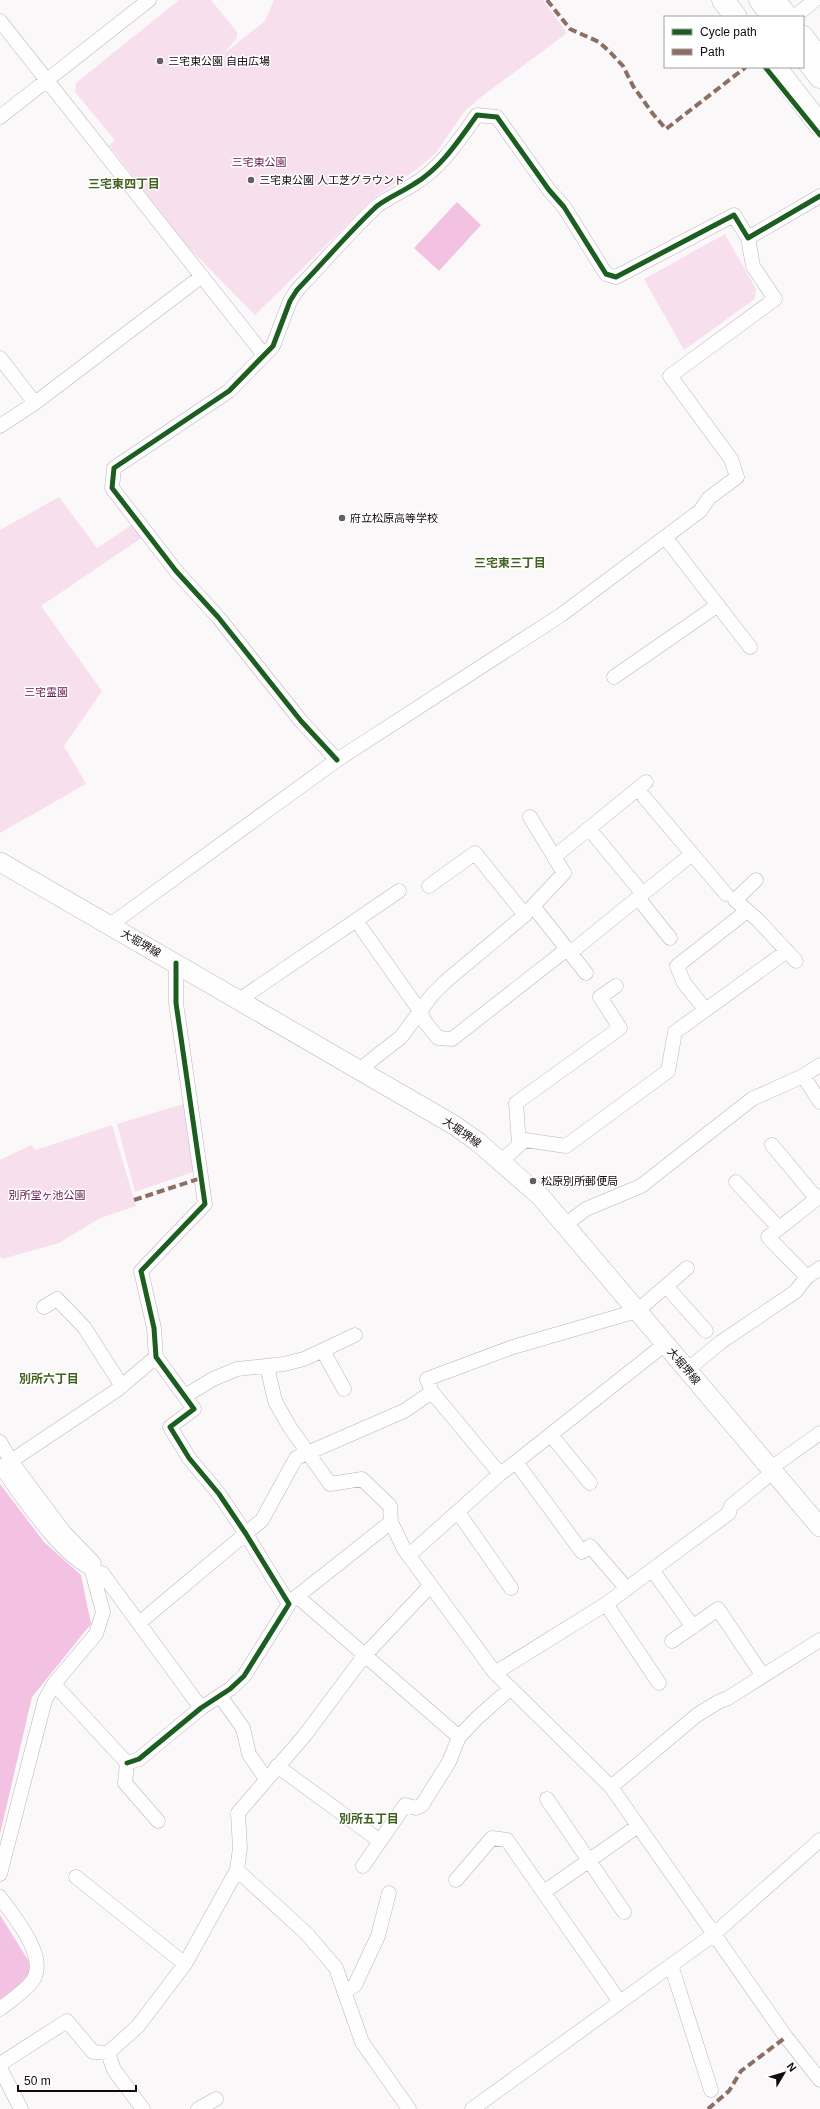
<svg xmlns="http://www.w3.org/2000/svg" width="820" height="2109" font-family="Helvetica,'Noto Sans JP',sans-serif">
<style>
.green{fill:#f8dfee}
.water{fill:#f3c2e2}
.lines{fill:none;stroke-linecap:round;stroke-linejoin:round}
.minor-casing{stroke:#bbb5b9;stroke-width:15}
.secondary-casing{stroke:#bbb5b9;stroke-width:20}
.motorway-casing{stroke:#bbb5b9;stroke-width:23}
.minor{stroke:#fefefe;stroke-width:14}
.secondary{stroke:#fefefe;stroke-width:19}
.motorway{stroke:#fefefe;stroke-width:22}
.quiet{stroke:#8d6e63;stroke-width:4;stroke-dasharray:8 4;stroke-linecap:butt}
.cycleway-casing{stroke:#fff;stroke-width:8}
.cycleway{stroke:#1b5e20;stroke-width:5}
.poi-dot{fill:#645d61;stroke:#fff;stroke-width:1.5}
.labels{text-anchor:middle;stroke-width:3;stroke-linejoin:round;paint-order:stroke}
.poi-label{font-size:11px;fill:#120a0f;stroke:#fff;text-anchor:start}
.park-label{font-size:11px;fill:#651750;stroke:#fff}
.street-label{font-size:11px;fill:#120a0f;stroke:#fff}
.neighbourhood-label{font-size:12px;font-weight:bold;fill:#436221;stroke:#fff}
</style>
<rect width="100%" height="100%" fill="#fbf8fa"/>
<path class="green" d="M 179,0 L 211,0 L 237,32 L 237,38 L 222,55 L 265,21 L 274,0 L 543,0 L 567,33 L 481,97 L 464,112 L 436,153 L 417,169 L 375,197 L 255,315 L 188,247 L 109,145 L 115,140 L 75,92 L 76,83 Z
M 725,234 L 756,289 L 755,299 L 684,350 L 644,279 Z
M 59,497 L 97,548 L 133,524 L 143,537 L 41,606 L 102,691 L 64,746 L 86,784 L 0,833 L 0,530 Z
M 183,1104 L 193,1172 L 135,1192 L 117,1124 Z
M 112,1125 L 136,1206 L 100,1218 L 59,1243 L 2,1259 L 0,1257 L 0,1160 L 31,1145 L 36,1150 Z"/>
<path class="water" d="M 457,202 L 481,225 L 439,271 L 414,248 Z
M 0,1484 L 44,1542 L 81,1575 L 91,1624 L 32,1697 L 0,1834 Z
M 0,1915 L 33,1968 L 21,1983 L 0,2002 Z"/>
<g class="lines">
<defs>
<path id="minor" d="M 794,17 L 815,0
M 0,21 L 264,355
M 0,117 L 149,0
M 0,358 L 35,403
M 0,426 L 35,403 L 202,276
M 665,537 L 750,647
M 614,677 L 718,605
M 337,760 L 301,721 L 218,617 L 176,571 L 112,488 L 114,468 L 229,391 L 273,346 L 290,301 L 297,290 C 323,263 349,232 377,206 C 389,197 402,192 414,184 C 441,168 459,140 477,115 L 497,117 L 549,190 L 564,207 L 606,274 L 616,277 L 734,215 L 748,238 L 820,196
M 644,797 L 726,894
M 530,817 L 564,873 L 533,906 L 586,973
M 595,836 L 643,894
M 554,857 L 646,782
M 756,880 L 735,900 L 758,920 L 796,961
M 429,886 L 475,853 L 525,915 L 531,908
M 638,898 L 670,938
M 110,925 L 337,760 L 561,615 L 700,511 L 709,498 L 737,477 L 731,459 L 670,376 L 775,299 L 753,266 L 748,238
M 362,929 L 420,1011 L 425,1022 L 438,1038 L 452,1039 L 567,949
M 570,953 L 692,854
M 239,1000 L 399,891
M 705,1009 L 684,983 L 677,966 L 747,911
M 359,1070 L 401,1037 L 432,995 L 446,981 L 525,915
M 803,1076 L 820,1102
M 519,1144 L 516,1103 L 620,1028 L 600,997 L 616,986
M 772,1145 L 817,1199
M 501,1161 L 525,1140 L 566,1146 L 668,1071 L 675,1032 L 787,951
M 736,1182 L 779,1228
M 565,1225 L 586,1209 L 641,1186 L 752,1099 L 803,1076 L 820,1065
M 807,1277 L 768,1237 L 820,1196
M 666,1286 L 706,1331
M 44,1307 L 57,1299 L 84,1327 L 122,1386
M 323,1351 L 344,1389
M 267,1366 L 275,1401 L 289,1426 L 330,1484 L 362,1479 L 390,1506 L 391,1522 L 404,1549 L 495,1673 L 611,1787 L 786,2037 L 820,2080
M 687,1370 L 721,1342 L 795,1292 L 807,1277 L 820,1268
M 185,1396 L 213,1379 L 237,1369 L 284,1364 L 304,1359 L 355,1335
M 551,1435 L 590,1483
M 0,1442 L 11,1461 L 64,1532 L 94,1563
M 11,1461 L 117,1390 L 156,1357
M 516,1462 L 665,1344
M 0,1466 C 22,1496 65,1564 102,1573 L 201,1708
M 771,1468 L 820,1433
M 458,1512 L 511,1588
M 409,1555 L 500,1474
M 92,1571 L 103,1612 L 96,1634 L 54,1684 L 127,1763 L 125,1783 L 158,1821
M 653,1571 L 693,1627
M 627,1589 L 590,1546 L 582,1552 L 516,1462 L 500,1474 L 432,1392 L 427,1379 L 513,1347 L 637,1311 L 687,1268
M 298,1597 L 459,1737
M 290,1602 L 391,1522
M 606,1604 L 659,1683
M 139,1623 L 262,1520 L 296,1458 L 404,1411 L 432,1392
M 672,1641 L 718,1609 L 763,1676
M 495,1673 L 606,1604 L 729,1513 L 731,1506 L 774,1471
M 220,1696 L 243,1728 L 249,1754 L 266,1779
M 127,1763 L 139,1759 L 201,1708 L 230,1689 L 244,1676 L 289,1604 L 246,1534 L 219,1494 L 189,1458 L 170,1427 L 194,1409 L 156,1357 L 154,1328 L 141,1271 L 205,1204 L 176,1003 L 176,963
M 277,1766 L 380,1841
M 611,1787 L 697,1715 L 718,1702 L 728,1698 L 820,1640
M 547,1799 L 624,1912
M 363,1866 L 405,1805 L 416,1808 L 422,1805 L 449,1762 L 459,1737 L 477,1718 L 510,1689
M 237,1870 L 307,1934 L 336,1968 L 362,2042 L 409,2109
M 0,1874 L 45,1700 L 54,1684
M 76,1877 L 185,1964
M 456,1880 L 492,1838 L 507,1840 L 620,2002
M 544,1892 L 638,1826
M 0,1897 C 14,1917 51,1959 31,1983 C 22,1993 10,2001 0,2009
M 671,1965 L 711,2090
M 344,1992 L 355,1985 L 378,1936 L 389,1893
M 108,2053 L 114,2070 L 143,2109
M 0,2064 L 67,2021 L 93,2052 L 108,2053 L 138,2026 L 185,1964 L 237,1870 L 240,1848 L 238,1813 L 305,1735 L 364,1656 L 430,1586
M 0,2068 L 21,2109
M 198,2109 L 216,2099
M 472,2109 L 713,1935 L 820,1840"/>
<path id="secondary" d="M 776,0 L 789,17
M 803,35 L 820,57
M 0,862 L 454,1125 L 478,1142 L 541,1197 L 820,1527"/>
<path id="motorway" d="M 723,0 L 736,17
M 760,0 L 773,17
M 803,55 L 820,77
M 775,67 L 820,125"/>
</defs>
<use href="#minor" class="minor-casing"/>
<use href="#secondary" class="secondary-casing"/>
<use href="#motorway" class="motorway-casing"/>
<use href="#minor" class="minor"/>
<use href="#secondary" class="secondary"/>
<use href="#motorway" class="motorway"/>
<path class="quiet" d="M 547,0 L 570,29 L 599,42 L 610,52 L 623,66 L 633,86 L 653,114 L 666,129 L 746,67
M 134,1200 L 201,1178
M 708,2109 L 729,2091 L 741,2071 L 786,2037"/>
<defs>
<path id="cycleway" d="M 765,67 L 820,135
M 337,760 L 301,721 L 218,617 L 176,571 L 112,488 L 114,468 L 229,391 L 273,346 L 290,301 L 297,290 C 323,263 349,232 377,206 C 389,197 402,192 414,184 C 441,168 459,140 477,115 L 497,117 L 549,190 L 564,207 L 606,274 L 616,277 L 734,215 L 748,238 L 820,196
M 127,1763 L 139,1759 L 201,1708 L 230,1689 L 244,1676 L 289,1604 L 246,1534 L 219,1494 L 189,1458 L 170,1427 L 194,1409 L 156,1357 L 154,1328 L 141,1271 L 205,1204 L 176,1003 L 176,963"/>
</defs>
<use href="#cycleway" class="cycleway-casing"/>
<use href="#cycleway" class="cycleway"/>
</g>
<g class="poi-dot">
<circle cx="160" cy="61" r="4"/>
<circle cx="251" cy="180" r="4"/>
<circle cx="342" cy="518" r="4"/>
<circle cx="533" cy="1181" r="4"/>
</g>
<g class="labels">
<g class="poi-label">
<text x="168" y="65">三宅東公園 自由広場</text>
<text x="259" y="184">三宅東公園 人工芝グラウンド</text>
<text x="350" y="522">府立松原高等学校</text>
<text x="541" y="1185">松原別所郵便局</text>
</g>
<g class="park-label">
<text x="259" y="166">三宅東公園</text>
<text x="46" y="696">三宅霊園</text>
<text x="47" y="1199">別所堂ヶ池公園</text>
</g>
<g class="street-label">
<text transform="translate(141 943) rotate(30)" y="4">大堀堺線</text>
<text transform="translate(462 1132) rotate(35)" y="4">大堀堺線</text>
<text transform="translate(684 1366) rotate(50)" y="4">大堀堺線</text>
</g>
<g class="neighbourhood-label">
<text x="124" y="188">三宅東四丁目</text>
<text x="510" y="567">三宅東三丁目</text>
<text x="49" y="1383">別所六丁目</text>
<text x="369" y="1823">別所五丁目</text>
</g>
</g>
<rect x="664" y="16" width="140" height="52" fill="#ffffff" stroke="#a09d9f"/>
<rect x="672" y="29" width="20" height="6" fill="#1b5e20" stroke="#a09d9f"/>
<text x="700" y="36" font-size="12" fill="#120a0f">Cycle path</text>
<rect x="672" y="49" width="20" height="6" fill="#8d6e63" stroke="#a09d9f"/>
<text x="700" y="56" font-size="12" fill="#120a0f">Path</text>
<g transform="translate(784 2073) rotate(52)" stroke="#ffffff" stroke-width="3" paint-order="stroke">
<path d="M0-3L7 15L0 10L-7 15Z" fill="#120a0f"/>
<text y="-6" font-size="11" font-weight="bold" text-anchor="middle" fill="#120a0f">N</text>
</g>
<path d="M18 2085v6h118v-6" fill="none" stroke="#120a0f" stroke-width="2"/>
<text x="24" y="2085" font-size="12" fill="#120a0f" stroke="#ffffff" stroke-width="3" paint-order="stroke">50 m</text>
</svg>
